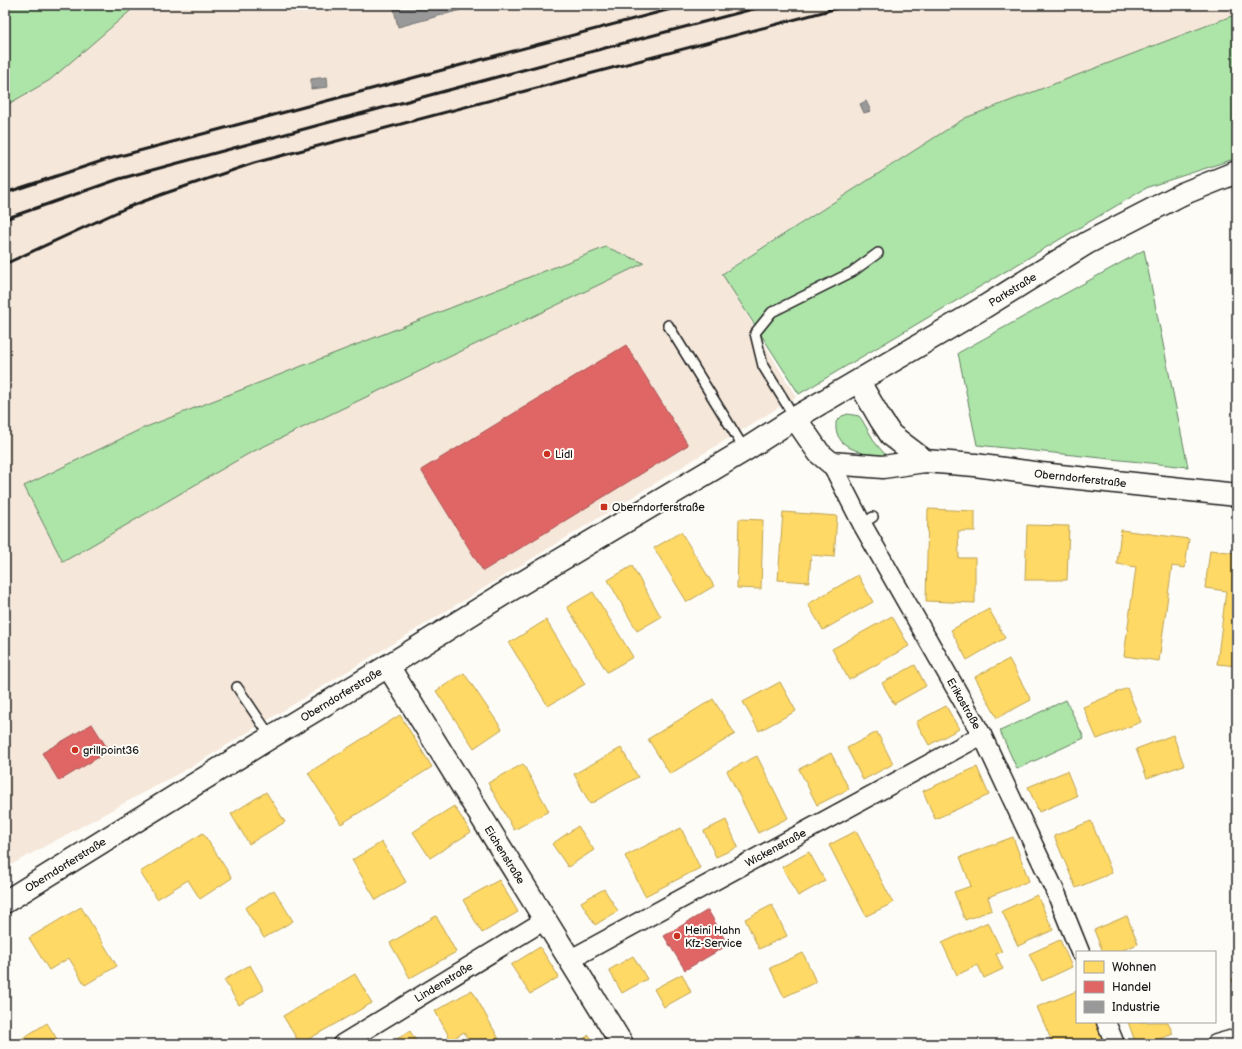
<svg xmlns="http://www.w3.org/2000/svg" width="1242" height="1049" font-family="'Balsamiq Sans',sans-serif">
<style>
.built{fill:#f5e7d9}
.green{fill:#ade4a8;stroke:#648062}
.homes{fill:#ffd966;stroke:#bba050}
.shops{fill:#e06666;stroke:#a55050}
.industry{fill:#999;stroke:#747474}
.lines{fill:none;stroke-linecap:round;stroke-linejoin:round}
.service-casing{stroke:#1c1c1c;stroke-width:12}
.minor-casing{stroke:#1c1c1c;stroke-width:21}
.tertiary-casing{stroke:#1c1c1c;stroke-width:25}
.secondary-casing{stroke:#1c1c1c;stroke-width:25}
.service{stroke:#fdfcf7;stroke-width:9}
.minor{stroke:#fdfcf7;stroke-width:18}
.tertiary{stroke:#fdfcf7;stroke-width:22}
.secondary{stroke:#fdfcf7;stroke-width:22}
.rail{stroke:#1c1c1c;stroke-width:3}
.poi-dot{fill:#c8321e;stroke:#fdfcf7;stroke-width:1.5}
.labels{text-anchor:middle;stroke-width:4;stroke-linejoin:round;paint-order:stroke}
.street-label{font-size:11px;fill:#1c1c1c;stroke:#fdfcf7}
.poi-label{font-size:11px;fill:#1c1c1c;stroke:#fdfcf7;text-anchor:start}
</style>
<rect width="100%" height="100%" fill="#fdfcf7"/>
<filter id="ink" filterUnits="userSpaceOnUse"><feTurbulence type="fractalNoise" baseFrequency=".025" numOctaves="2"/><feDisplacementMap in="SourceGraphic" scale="8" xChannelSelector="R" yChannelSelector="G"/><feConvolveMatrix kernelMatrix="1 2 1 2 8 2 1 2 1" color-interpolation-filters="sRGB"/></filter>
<g filter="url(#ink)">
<path class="built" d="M 5,5 L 1237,5 L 1237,14 L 965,118 L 722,273 L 796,397 L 196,764 L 5,868 Z"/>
<path class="green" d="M 5,5 L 137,5 L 50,80 L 5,106 Z
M 1237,14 L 1237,158 L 1148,187 L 799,394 L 722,274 L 965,118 Z
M 606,247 L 644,263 L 248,454 L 63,562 L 24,486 L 141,429 Z
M 1144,250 L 1188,467 L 977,445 L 958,353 Z
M 848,414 L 859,416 L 862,420 L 876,444 L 884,453 L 885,456 L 875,458 L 850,448 L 842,442 L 838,436 L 836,430 L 836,422 L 842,416 Z
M 1066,700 L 1084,738 L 1017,769 L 1000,731 Z"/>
<path class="homes" d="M 928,509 L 975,511 L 975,531 L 958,531 L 959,558 L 975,558 L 975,603 L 926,601 Z
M 783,512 L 837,516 L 834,557 L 811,555 L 809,582 L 778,580 Z
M 739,519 L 763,520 L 761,589 L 737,588 Z
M 1027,525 L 1069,526 L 1067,580 L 1025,580 Z
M 1121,530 L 1189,539 L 1185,568 L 1172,566 L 1159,661 L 1124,656 L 1136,567 L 1117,564 Z
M 681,532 L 714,586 L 687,602 L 654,548 Z
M 1210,550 L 1237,553 L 1237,666 L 1217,664 L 1226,591 L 1205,588 Z
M 632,566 L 661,617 L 637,631 L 608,580 Z
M 858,575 L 873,602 L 823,630 L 808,604 Z
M 593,592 L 633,657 L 607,672 L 567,607 Z
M 989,609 L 1005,638 L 967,660 L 951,630 Z
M 892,616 L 909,646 L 849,680 L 832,649 Z
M 546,620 L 585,684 L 548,706 L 509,643 Z
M 1009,659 L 1031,700 L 997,718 L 975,677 Z
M 915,665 L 926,686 L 894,704 L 882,683 Z
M 464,673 L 502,729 L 474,748 L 436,691 Z
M 780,682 L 796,711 L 759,731 L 743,702 Z
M 1127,688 L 1141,722 L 1097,739 L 1083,707 Z
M 713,699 L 735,734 L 670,774 L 648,739 Z
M 946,706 L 959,729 L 929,745 L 916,722 Z
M 400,715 L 432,767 L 341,824 L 308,773 Z
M 877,732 L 893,764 L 863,780 L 847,748 Z
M 1173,735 L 1184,765 L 1147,778 L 1136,749 Z
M 621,748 L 638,777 L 590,804 L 574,774 Z
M 831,753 L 849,789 L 817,805 L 799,769 Z
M 757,756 L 788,818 L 758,833 L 727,771 Z
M 523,764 L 549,811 L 514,830 L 488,783 Z
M 977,767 L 989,795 L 935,819 L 923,791 Z
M 1067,771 L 1077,796 L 1039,812 L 1028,787 Z
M 266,792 L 285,822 L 249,844 L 231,814 Z
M 454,806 L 471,832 L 430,858 L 413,832 Z
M 726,820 L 738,847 L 716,857 L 704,831 Z
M 1091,821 L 1112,873 L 1076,888 L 1054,836 Z
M 578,826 L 594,850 L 568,867 L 552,844 Z
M 681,828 L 700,868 L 645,896 L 625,856 Z
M 856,831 L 893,903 L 866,916 L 829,845 Z
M 203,833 L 232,878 L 200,899 L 188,880 L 157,899 L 140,872 Z
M 1013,837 L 1029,881 L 988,897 L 992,910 L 965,920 L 954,892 L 971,886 L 960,857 Z
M 382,842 L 406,882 L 376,900 L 352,860 Z
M 809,852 L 825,881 L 798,896 L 782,867 Z
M 499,880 L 518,912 L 482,933 L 463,900 Z
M 604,889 L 618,911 L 595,925 L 581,902 Z
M 274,890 L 293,921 L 264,938 L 245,908 Z
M 1037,895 L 1053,930 L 1018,946 L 1002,911 Z
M 772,905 L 787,936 L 759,949 L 745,919 Z
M 81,907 L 117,966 L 85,985 L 69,958 L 49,970 L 29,938 Z
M 436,916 L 456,952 L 410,978 L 390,943 Z
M 1127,916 L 1138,944 L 1118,952 L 1103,952 L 1094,930 Z
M 988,922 L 1002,952 L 996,954 L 1003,969 L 984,978 L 978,965 L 957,975 L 942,943 Z
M 1060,940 L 1072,967 L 1042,981 L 1029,954 Z
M 540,947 L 559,977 L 530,994 L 511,965 Z
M 803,953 L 816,982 L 784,997 L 770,968 Z
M 633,956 L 647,979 L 622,993 L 609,970 Z
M 250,965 L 264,990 L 239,1005 L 224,980 Z
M 355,974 L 372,1003 L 300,1044 L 283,1016 Z
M 682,974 L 691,992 L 664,1007 L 654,989 Z
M 1237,977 L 1237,996 L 1232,979 Z
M 472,990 L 500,1041 L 495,1044 L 470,1044 L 464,1032 L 451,1040 L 435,1011 Z
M 1077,991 L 1077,1022 L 1096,1022 L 1105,1044 L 1053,1044 L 1037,1007 Z
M 1128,1022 L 1168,1022 L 1173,1034 L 1146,1044 L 1136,1044 Z
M 47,1023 L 60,1044 L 13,1044 Z
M 410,1031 L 418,1044 L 389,1044 Z
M 589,1035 L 596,1044 L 576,1044 Z"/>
<path class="shops" d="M 626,345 L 688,445 L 483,571 L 421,470 Z
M 92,724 L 109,751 L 59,781 L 42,753 Z
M 708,910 L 728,945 L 685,970 L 664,936 Z"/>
<path class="industry" d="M 393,5 L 479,5 L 398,27 Z
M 327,77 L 328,87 L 311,89 L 311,79 Z
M 866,101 L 871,111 L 864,113 L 860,104 Z"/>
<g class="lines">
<defs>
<path id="service" d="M 668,325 L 745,450
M 795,418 L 763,366 L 755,333 L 772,312 L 852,272 L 878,253
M 862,524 L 873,517
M 237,687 L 271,737"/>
<g id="minor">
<path id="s1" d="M 831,463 L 862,524 L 982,735 L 1057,895 L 1080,952"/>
<path id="s2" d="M 569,960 L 982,735"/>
<path d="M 1106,1022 L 1115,1044"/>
<path id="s3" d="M 342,1044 L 545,920"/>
<path d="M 1216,1044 L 1237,1038"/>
</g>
<g id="tertiary">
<path d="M 859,382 L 881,420 L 891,435 L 925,461"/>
<path id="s4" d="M 795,418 L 819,453 L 831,463 L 883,467 L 925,461 L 975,465 L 1041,474 L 1237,495"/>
<path id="s5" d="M 388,666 L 622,1044"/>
</g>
<g id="secondary">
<path id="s6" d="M 5,902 L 271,737 L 388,666 L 502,595 L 745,450 L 795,418 L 981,309 L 1087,243 L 1182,194 L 1237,172"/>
</g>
</defs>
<use href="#service" class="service-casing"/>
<use href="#minor" class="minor-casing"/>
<use href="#tertiary" class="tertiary-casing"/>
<use href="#secondary" class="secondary-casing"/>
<use href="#service" class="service"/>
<use href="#minor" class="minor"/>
<use href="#tertiary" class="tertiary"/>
<use href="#secondary" class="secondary"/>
<path class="rail" d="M 5,193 L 105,160 L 686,5
M 5,219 L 119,179 L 571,57 L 768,5
M 5,264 L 126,208 L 163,194 L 254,163 L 849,5"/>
</g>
</g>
<g class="poi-dot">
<circle cx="547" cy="454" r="4"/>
<rect x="600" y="503" width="8" height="8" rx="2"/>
<circle cx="75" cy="750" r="4"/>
<circle cx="677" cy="936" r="4"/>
</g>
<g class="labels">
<g class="street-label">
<text dy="4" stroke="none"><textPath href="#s6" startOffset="1179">Parkstraße</textPath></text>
<text dy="4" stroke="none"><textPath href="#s4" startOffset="309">Oberndorferstraße</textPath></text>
<text dy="4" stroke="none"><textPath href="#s6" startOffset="395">Oberndorferstraße</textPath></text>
<text dy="4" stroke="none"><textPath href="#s1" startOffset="275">Erikastraße</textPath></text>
<text dy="4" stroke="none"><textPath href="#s2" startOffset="235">Wickenstraße</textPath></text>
<text dy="4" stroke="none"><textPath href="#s5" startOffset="222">Eichenstraße</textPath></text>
<text dy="4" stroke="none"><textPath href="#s6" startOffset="71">Oberndorferstraße</textPath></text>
<text dy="4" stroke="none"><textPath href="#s3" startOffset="119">Lindenstraße</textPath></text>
</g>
<g class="poi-label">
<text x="555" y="458">Lidl</text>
<text x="612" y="511">Oberndorferstraße</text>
<text x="83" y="754">grillpoint36</text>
<text x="685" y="934">Heini Hahn<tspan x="685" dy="13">Kfz-Service</tspan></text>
</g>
</g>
<rect width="1242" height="1049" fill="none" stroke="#fdfcf7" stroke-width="20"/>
<rect x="10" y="10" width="1222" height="1029" fill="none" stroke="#1c1c1c" stroke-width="1.5" filter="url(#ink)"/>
<rect x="1076" y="951" width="140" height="72" fill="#fdfcf7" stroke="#a3a29f"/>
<rect x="1084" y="961" width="20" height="12" fill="#ffd966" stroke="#a3a29f"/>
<text x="1112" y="971" font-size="12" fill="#1c1c1c">Wohnen</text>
<rect x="1084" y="981" width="20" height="12" fill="#e06666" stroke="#a3a29f"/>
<text x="1112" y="991" font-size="12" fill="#1c1c1c">Handel</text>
<rect x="1084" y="1001" width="20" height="12" fill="#999999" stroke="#a3a29f"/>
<text x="1112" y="1011" font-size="12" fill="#1c1c1c">Industrie</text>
</svg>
